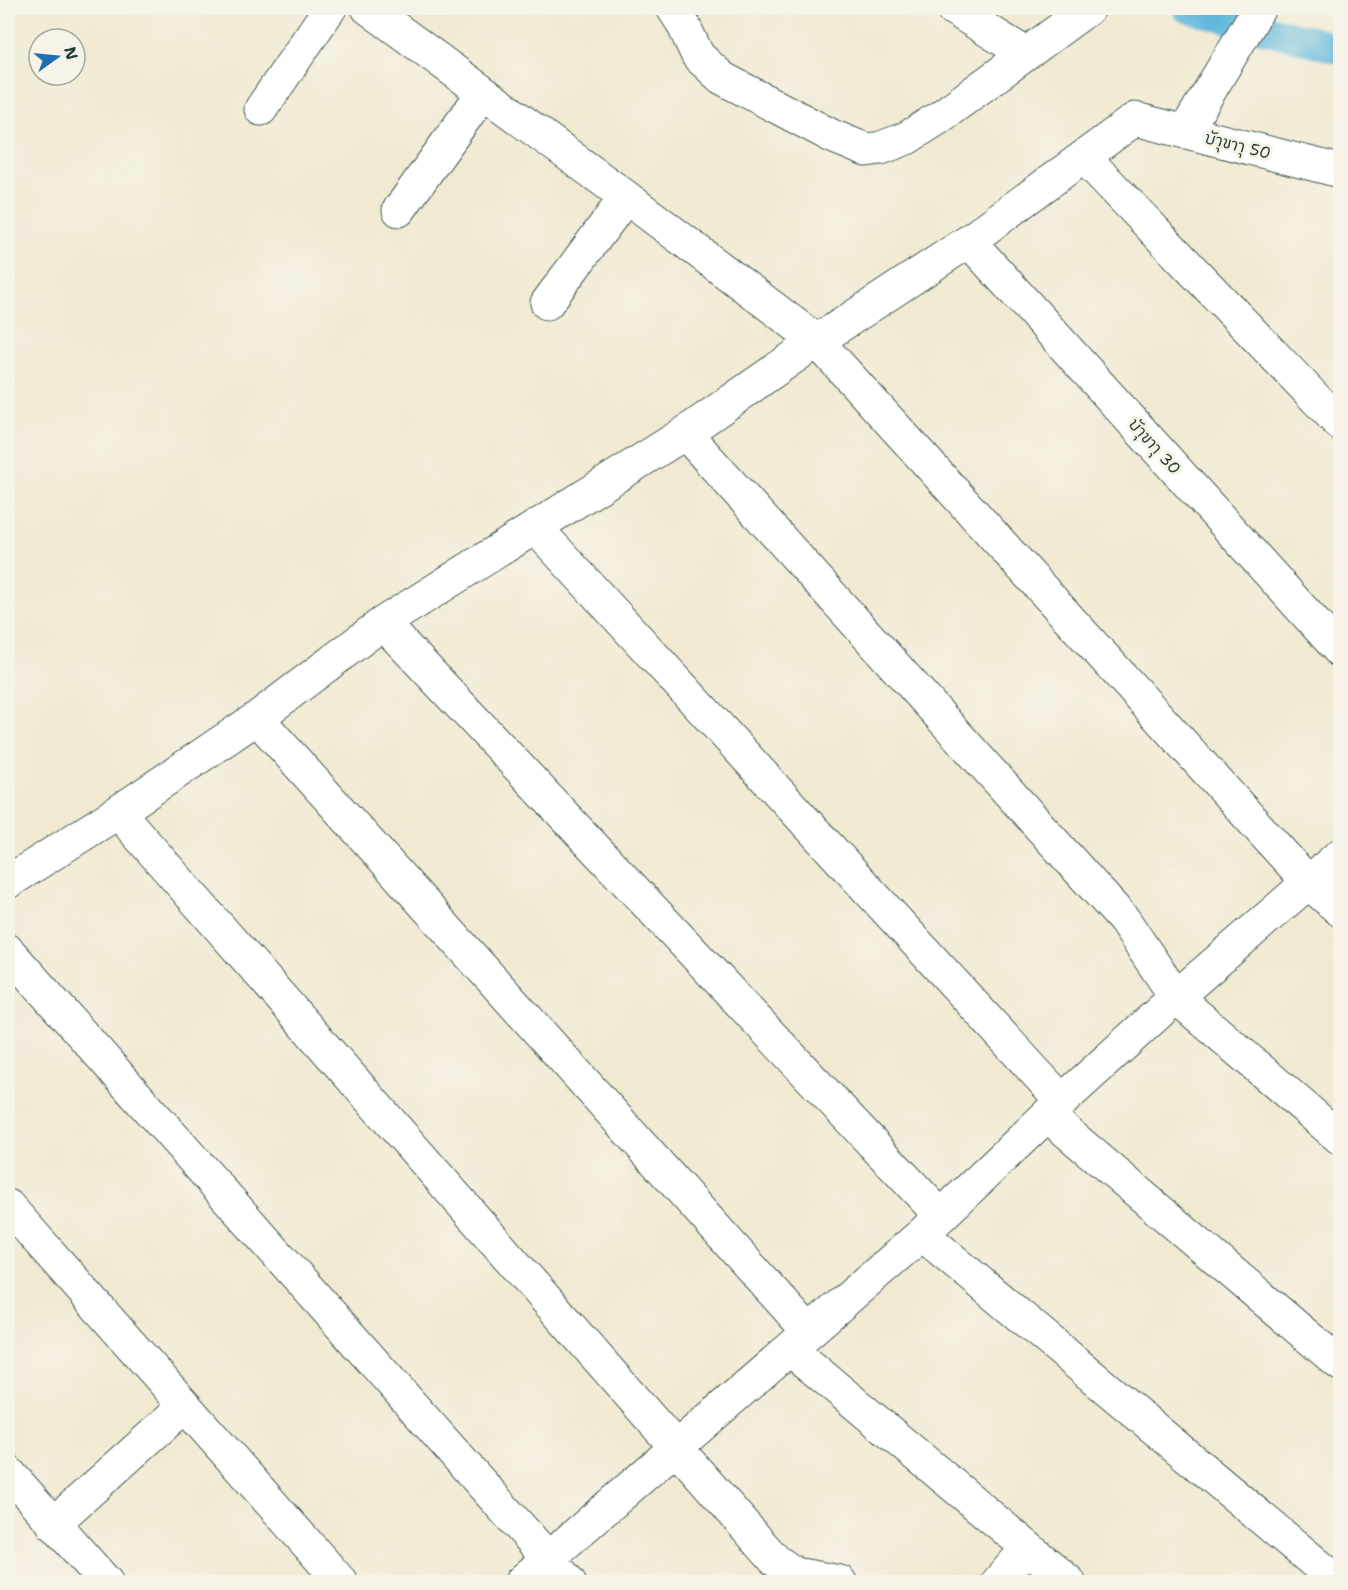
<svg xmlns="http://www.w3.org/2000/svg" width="1348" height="1590" font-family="'Shantell Sans','Playpen Sans Thai',sans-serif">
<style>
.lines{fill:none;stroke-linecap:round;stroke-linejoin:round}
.canal{stroke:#5eb8dc;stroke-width:30}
.minor-casing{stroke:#3e574c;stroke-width:35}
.minor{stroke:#fff;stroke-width:33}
.labels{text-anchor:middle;stroke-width:6;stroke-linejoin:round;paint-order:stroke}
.street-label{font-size:16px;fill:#1f3d34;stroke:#f7f3e8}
</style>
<rect width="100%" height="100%" fill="#f7f3e8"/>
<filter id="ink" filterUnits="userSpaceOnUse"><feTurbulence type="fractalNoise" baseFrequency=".0167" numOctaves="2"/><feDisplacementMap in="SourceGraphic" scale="12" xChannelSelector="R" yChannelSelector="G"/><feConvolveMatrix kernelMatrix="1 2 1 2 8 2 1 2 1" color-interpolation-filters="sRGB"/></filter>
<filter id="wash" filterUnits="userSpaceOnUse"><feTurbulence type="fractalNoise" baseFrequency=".008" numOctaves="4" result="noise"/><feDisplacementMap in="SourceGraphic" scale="24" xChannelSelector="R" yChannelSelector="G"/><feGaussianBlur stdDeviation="1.35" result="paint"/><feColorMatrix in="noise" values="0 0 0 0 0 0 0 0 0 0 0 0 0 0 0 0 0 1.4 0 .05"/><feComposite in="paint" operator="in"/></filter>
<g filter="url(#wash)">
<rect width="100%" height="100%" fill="#f0ead2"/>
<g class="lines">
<path class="canal" d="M 1187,8 L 1340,49"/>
</g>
</g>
<g filter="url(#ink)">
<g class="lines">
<defs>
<path id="minor" d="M 368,8 L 626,197 L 817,341 L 1309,883 L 1340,910
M 673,8 L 682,22 L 698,56 L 722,78 L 832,136 L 866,150 L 881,148 L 907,138 L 940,117 L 1089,8
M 952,8 L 1026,54
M 261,109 L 330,8
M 1185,132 L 1259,8
M 1084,157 L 1340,424
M 399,210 L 483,93
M 969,241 L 1340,651
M 547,303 L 626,197
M 685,433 L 1124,920 L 1176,997 L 1340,1138
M 536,528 L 1062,1101
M 383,623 L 941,1216
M 257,718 L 809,1332
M 118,812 L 775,1560 L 795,1574 L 840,1582
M 8,882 L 118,812 L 257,718 L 383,623 L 685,433 L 817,341 L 969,241 L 1135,119 L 1340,171
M 8,951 L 569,1582
M 1047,1115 L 1340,1364
M 8,1206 L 341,1582
M 922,1234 L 1338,1582
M 790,1349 L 1069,1582
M 8,1472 L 106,1582
M 53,1524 L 185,1406
M 521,1582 L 922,1234 L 1062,1101 L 1176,997 L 1340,855
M 998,1582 L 1027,1549"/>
</defs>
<use href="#minor" class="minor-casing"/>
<use href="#minor" class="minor"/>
</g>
</g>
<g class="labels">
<g class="street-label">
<text transform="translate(1238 145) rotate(14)" y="6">บัาุขาาุ 50</text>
<text transform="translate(1155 446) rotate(48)" y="6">บัาุขาาุ 30</text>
</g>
</g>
<rect width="1348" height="1590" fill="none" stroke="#f7f3e8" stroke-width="30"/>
<g transform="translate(57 57) rotate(75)"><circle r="28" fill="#f7f3e8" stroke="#a1aaa0" stroke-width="1.5"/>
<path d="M0-4.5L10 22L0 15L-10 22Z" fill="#1f6fb2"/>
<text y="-9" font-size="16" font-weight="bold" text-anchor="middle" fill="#1f3d34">N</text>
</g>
</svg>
